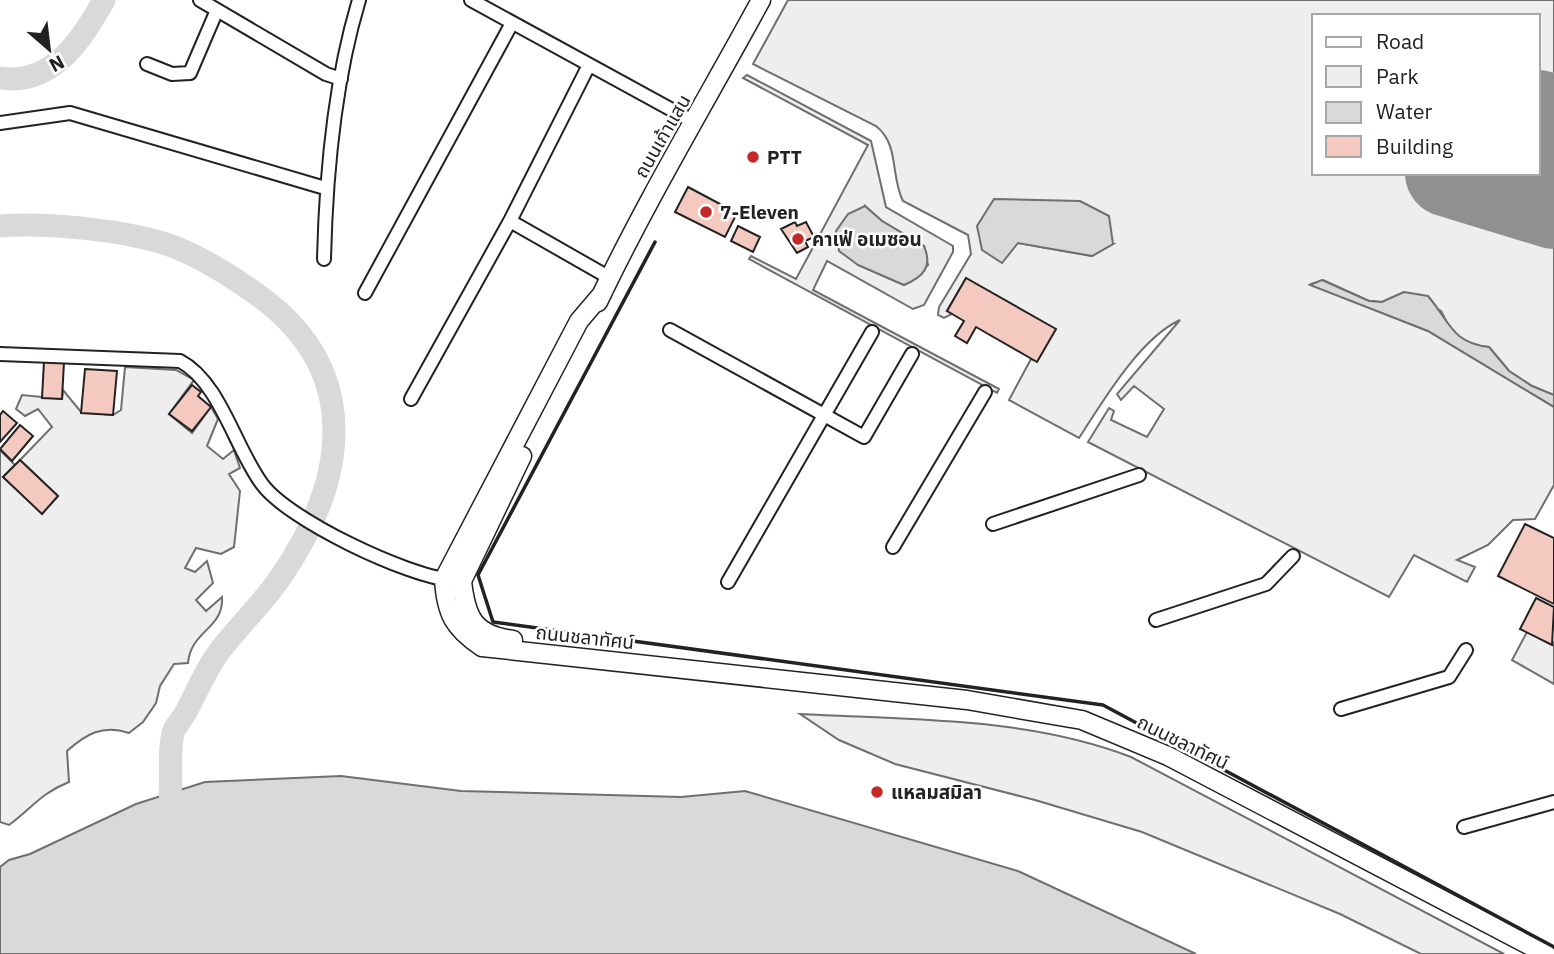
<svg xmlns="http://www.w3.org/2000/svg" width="1554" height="954" font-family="'IBM Plex Sans','Noto Sans Thai',sans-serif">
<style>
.green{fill:#eee;stroke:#6f6f6f;stroke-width:2;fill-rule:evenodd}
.water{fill:#d9d9d9;stroke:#6f6f6f;stroke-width:2}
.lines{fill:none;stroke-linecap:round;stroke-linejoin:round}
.river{stroke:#d9d9d9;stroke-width:23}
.runway{stroke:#909090;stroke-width:88}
.building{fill:#f3c9c0;stroke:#222;stroke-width:2}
.street-casing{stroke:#222;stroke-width:16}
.secondary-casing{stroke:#222;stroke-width:21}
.street{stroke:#fff;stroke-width:12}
.secondary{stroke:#fff;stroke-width:18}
.wall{stroke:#222;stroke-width:3.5}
.poi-dot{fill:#c62828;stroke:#fff;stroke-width:2.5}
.labels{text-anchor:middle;stroke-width:5;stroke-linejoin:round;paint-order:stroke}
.street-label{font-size:19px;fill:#222;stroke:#fff}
.poi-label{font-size:19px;font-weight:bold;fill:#222;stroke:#fff;text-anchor:start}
</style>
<rect width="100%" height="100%" fill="#fff"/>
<path class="green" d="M 788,0 L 1554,0 L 1554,106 L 1538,101 L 1538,16 L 1314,16 L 1314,173 L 1417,173 L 1554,214 L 1554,395 L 1532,386 L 1509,371 L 1489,347 L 1469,345 L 1452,332 L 1441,311 L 1404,292 L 1382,302 L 1369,301 L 1323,280 L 1311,284 L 1428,331 L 1554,407 L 1554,485 L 1535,519 L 1513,520 L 1488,545 L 1457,560 L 1475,567 L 1467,582 L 1414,555 L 1389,597 L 1088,442 L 1109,408 L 1114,411 L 1111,420 L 1147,437 L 1164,409 L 1134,386 L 1121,400 L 1117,394 L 1180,320 C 1140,338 1103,401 1079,438 L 1009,400 L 1031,359 L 1037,361 L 1055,329 L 966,278 L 947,311 L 952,314 L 944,318 L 938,315 L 939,307 L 971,254 L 968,235 L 903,201 C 890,176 900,145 876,126 L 753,64 ZM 1018,243 L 1113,244 L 1092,256 Z
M 747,75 L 871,141 L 886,207 L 953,246 L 953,252 L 924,305 L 913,309 L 827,261 L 813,290 L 999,389 L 997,393 L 749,259 L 751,256 L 796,279 L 868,145 L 743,78 ZM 865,206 L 882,221 L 924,246 L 928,265 L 904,285 L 858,265 Z
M 125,367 L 176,370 L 194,380 L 169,414 L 192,433 L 211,407 L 218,419 L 207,446 L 223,459 L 234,450 L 240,468 L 229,474 L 240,491 L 234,547 L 221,554 L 196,548 L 185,568 L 195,572 L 207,561 L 213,583 L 196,600 L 206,611 L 222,597 C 224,629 191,630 188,663 L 174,664 L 160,686 L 156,703 L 143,722 L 129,733 C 103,724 86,734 67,751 L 69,782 C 41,793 32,808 9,825 L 0,822 L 0,450 L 15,465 L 3,477 L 42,513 L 58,496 L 20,460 L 52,427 L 38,409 L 25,416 L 16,409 L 22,395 L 62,399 L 63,390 L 81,412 L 113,415 L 121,410 Z
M 1527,632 L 1552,645 L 1554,642 L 1554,684 L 1512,660 Z
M 800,714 C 911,720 1027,717 1131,757 L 1504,954 L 1421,954 L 1340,914 L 1142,832 L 1035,800 L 895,764 L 839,740 Z"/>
<path class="water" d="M 994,199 L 1080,201 L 1109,216 L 1113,244 L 1092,256 L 1018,243 L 1002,263 L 982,250 L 977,226 Z
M 865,206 L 882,221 L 924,246 C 933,267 923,277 904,285 L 858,265 L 839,251 L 836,231 L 848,214 Z
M 1322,280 L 1369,301 L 1382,302 L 1404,292 L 1428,296 C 1450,322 1452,343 1489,347 L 1509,371 L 1532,386 L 1554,395 L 1554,407 L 1428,331 L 1310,285 Z
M 341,776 L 461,791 L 681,797 L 745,791 L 1018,871 L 1196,954 L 0,954 L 0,867 L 9,860 L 30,854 L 136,804 L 205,782 Z"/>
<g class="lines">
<path class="river" d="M 0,78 C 52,86 82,40 104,0
M 0,226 C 44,222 120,230 163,243 C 195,253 225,272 252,291 C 364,367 349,478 280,578 C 261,606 235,629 216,656 C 204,674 196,693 186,712 C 183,718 177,724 174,730 C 168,748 172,775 170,794"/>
<path class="runway" d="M 1538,114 L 1554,119
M 1449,173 L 1554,205"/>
</g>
<path class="building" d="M 688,187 L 737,213 L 725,237 L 675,212 Z
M 795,222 L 797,226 L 806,222 L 814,237 L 805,241 L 808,247 L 797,253 L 781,229 Z
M 738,226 L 760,237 L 753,252 L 731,241 Z
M 966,278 L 1056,329 L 1037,362 L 976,327 L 967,343 L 955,336 L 964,321 L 947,311 Z
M 44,361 L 64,362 L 62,399 L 42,398 Z
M 85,369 L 117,371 L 113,415 L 81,413 Z
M 192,385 L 201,392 L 198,396 L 211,407 L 192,431 L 169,414 Z
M 3,411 L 17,423 L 0,442 L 0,415 Z
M 20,425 L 33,436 L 12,461 L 0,449 Z
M 20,460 L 58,496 L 42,514 L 3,477 Z
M 1525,524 L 1554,538 L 1554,604 L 1498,576 Z
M 1536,598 L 1554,607 L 1552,645 L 1520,629 Z"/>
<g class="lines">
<defs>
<path id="street" d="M 200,0 L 326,74 L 341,79
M 471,0 L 694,122
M 147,64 L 172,74 L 190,73 L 217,10
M 0,123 L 70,113 L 325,188
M 510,221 L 610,278
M 324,259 C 326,173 334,83 359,0
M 365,293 L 512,23
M 670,330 L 864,437 L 912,354
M 0,354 L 180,361 C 220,382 235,448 262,484 C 288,520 407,576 451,580
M 411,399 L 510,221 L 589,65
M 993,524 L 1139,475
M 893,547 L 985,392
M 728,582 L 872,332
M 1156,620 L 1266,584 L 1293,556
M 1341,709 L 1449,677 L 1466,650
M 1464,827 L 1554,802"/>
<path id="secondary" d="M 602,294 L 579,321 L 444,579 C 446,614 454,628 482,647 L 967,700 L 1082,720 L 1168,756 L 1546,954
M 598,302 C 647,199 706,101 761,0
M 513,640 C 474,635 466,618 462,581 L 522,456"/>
</defs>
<use href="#street" class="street-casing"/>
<use href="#secondary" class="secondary-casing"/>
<use href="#street" class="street"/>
<use href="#secondary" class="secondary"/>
<path class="wall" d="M 655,242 L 478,575 L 493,622 L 1103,705 L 1554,947"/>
</g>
<g class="poi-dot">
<circle cx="753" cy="157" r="7"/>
<circle cx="706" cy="212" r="7"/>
<circle cx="798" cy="239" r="7"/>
<circle cx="877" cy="792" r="7"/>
</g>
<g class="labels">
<g class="street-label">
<text transform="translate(662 136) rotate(-60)" y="7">ถนนเก้าแสน</text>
<text transform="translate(585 637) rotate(6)" y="7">ถนนชลาทัศน์</text>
<text transform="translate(1183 742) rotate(26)" y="7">ถนนชลาทัศน์</text>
</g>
<g class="poi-label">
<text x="767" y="164">PTT</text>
<text x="720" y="219">7-Eleven</text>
<text x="812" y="246">คาเฟ่ อเมซอน</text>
<text x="891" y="799">แหลมสมิลา</text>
</g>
</g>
<rect x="1312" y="14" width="228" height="161" fill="#ffffff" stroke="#a7a7a7" stroke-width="2"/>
<rect x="1326" y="37" width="35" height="10" fill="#ffffff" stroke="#a7a7a7" stroke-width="2"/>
<text x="1376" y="49" font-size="21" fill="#222222">Road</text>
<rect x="1326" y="66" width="35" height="21" fill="#eeeeee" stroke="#a7a7a7" stroke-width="2"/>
<text x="1376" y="84" font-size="21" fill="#222222">Park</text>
<rect x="1326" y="102" width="35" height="21" fill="#d9d9d9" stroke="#a7a7a7" stroke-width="2"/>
<text x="1376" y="119" font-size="21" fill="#222222">Water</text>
<rect x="1326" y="136" width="35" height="21" fill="#f3c9c0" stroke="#a7a7a7" stroke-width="2"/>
<text x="1376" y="154" font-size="21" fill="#222222">Building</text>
<g transform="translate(49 49) rotate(152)" stroke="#ffffff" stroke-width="5" paint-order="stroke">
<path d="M0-5L12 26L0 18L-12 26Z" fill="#222222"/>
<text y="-10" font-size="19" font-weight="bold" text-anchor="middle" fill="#222222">N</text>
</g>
</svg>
